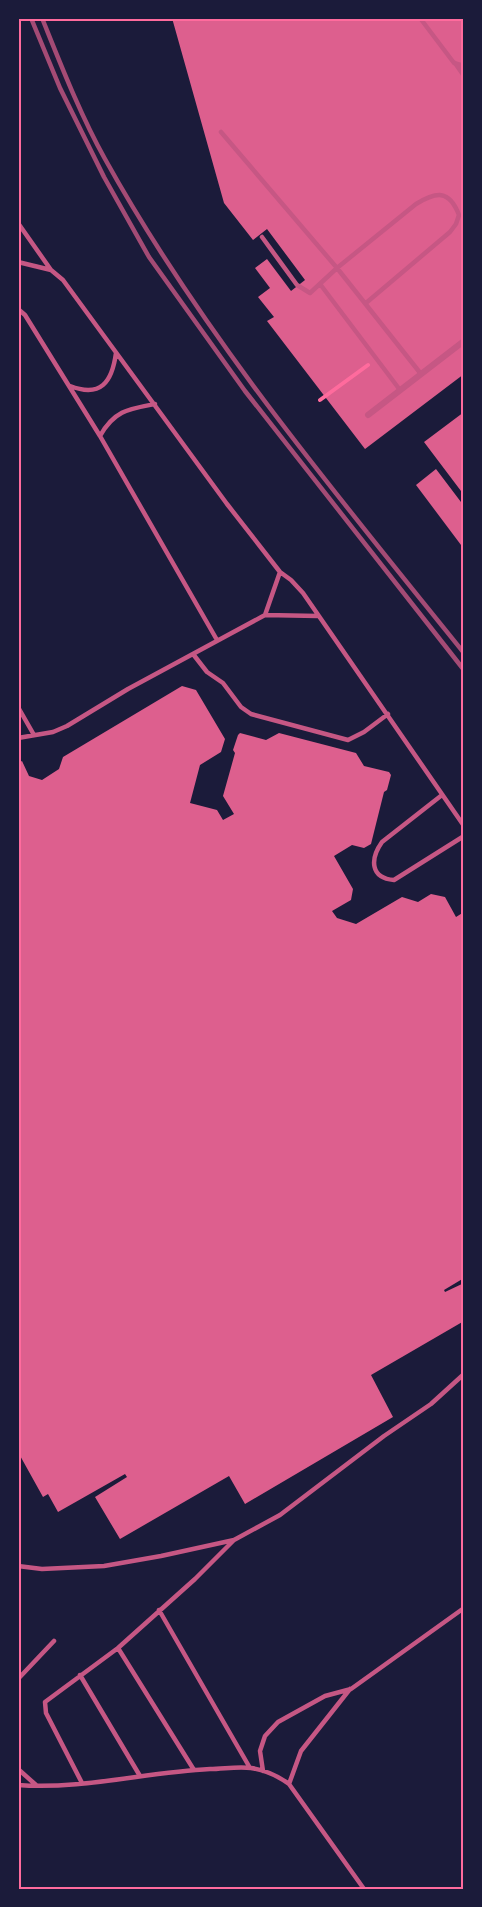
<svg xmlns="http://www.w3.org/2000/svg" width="482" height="1907" font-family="'Roboto Condensed',sans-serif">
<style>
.building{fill:#dd5f8e}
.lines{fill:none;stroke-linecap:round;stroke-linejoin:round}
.path{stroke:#ff6b9d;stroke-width:4}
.service{stroke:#c65784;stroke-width:4.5}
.minor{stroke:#c65784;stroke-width:6}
.rail{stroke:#a44b75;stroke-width:4.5}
.neatline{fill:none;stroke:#ff6b9d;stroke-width:2}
</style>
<rect width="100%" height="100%" fill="#1b1b3a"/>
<path class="building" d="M 172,18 L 464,18 L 464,374 L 365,449 L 267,321 L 274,317 L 258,297 L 270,288 L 255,268 L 267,259 L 291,291 L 305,280 L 267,229 L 253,240 L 224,203 Z
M 464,412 L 464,495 L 424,442 Z
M 436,469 L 464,506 L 464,549 L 416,485 Z
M 182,686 L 196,690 L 225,739 L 221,752 L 200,765 L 190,803 L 217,810 L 223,820 L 234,814 L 223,796 L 235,753 L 233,750 L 238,735 L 240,733 L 266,740 L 279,733 L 356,753 L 364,766 L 389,772 L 391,775 L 387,790 L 384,792 L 371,844 L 364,848 L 352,845 L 334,856 L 353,889 L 351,900 L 332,911 L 337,918 L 356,924 L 402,897 L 418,902 L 431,894 L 445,897 L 456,917 L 464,912 L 464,1125 L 461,1127 L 464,1132 L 464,1278 L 444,1290 L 445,1292 L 464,1283 L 464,1321 L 371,1375 L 393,1417 L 245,1504 L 229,1476 L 120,1539 L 95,1497 L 127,1477 L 125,1474 L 58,1512 L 48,1494 L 43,1497 L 18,1452 L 18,763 L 22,761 L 29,776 L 42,780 L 59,769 L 63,757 Z"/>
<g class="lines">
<path class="path" d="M 464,176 L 464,177
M 320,400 L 368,365"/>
<path class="service" d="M 420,18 L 454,63 L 464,66
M 463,18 L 464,19
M 455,63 L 464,76
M 221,132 L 337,268 L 416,204 C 436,192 449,189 459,215 L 456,224 L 450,232 L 366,303
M 18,223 L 51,270
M 262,237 L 297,285 L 310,293 L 337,268 L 421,374
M 18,262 L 51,270 L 63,280 L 227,504 L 280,572 L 291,580 L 303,593 L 464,826
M 320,284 L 400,390
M 18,309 L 25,315 L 100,436 L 217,640
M 70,386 C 101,398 112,382 116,353
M 100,436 C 114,411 128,409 155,404
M 265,615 L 280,572
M 193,654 L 207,672 L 223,683 L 241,707 L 251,714 L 348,740 L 364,732 L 388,714
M 18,707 L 34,735
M 18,738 L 53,732 L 67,726 L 128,689 L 265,615 L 318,616
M 442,795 L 382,842 C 370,859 370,878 394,880 L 464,836
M 18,1566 L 42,1569 L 104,1566 L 161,1556 L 234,1540 L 280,1515 L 384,1436 L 431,1404 L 464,1374
M 159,1610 L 250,1768
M 118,1648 L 194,1770
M 80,1675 L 140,1776
M 18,1679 L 54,1641
M 18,1769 L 36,1785
M 263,1771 L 260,1751 L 265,1736 L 278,1722 L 325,1696 L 351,1689 L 464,1608
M 82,1783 L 46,1713 L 45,1702 L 118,1648 L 195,1579 L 234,1540
M 289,1784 L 301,1751 L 350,1689
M 18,1785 C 82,1790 146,1772 210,1769 C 223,1769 238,1766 251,1768 C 265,1770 278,1776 289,1784 L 364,1889"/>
<path class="minor" d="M 368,415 L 464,341"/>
<path class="rail" d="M 31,18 L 60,88 L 104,177 L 149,257 L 245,391 L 464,670
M 42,18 C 61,65 80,114 105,159 C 204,337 337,495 464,653"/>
</g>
<rect width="482" height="1907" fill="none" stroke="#1b1b3a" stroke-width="39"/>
<rect x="20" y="20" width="442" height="1868" class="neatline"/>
</svg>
